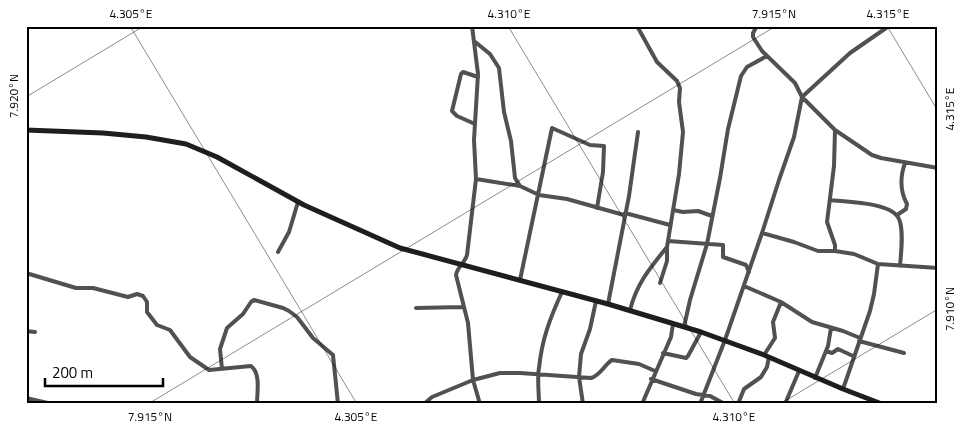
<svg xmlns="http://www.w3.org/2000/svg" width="964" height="430" font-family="'Titillium Web',sans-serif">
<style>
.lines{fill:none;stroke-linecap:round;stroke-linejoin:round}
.street{stroke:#515151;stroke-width:4}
.secondary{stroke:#1e1e1e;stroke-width:5}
.ticks{fill:none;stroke:#000;stroke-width:1;stroke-opacity:0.45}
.neatline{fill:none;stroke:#000;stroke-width:2}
.ticks-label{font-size:12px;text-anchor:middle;fill:#000}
</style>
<rect width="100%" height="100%" fill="#fff"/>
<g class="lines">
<path class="street" d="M 472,26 L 478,74 L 474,140 L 476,179 L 467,255 C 465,263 457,267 456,275 L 468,323 L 473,380 L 480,404
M 637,26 L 657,62 L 677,81 L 680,88 L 679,102 L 683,132 L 679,174 L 667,247 L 667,261 L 660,283
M 757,26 L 753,33 L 753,37 L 762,51 L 795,83 L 802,97 L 835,130 L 872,155 L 881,158 L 938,168
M 26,41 L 27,26
M 474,41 L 490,54 L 499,68 L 504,112 L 511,141 L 515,178 L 520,186
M 475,124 L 457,116 L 452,111 L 461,74 L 463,72 L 478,77
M 835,130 L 834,166 L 827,222 L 835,245 L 835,251
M 476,179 L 520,186 L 539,195 L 567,199 L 624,215
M 830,200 C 846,202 892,202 899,219 C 904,230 901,253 900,266
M 673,210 L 683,212 L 698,211 L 712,216
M 625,213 L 670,225
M 897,215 L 906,209 L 907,204 C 900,191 900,177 905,163
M 762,233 L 794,242 L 818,251 L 835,251 L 854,254 L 878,264 L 938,268
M 668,241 L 723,245 L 723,257 L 746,265 L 749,272
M 278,252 L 289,232 L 298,202
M 26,273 L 76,288 L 93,288 L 128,297 L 137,294 L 143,296 L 147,302 L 147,312 L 157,325 L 170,330 L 190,357 L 209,370 L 251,366 C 261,374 257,392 257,404
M 520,280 L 552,128 L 590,145 L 604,146 L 603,172 L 597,208
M 744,286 L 781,302 L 812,322 L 843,331 L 860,338
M 608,304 L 629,196 L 638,132
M 416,308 L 463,307
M 630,310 C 637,283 650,268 667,247
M 684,327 L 690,300 L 707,244 L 720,178 L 728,129 L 741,76 L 747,67 L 767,56
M 26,331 L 35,332
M 859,341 L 904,353
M 826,351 L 832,353 L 838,349 L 853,356
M 663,353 L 686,358 L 688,356 L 701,332
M 764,355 L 775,338 L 773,322 L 781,302
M 222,369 L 220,349 L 227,328 L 243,314 L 251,302 L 254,300 L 283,308 L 289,311 L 297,317 L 313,338 L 333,355 L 338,404
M 815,378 L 828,346 L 831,328
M 651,379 L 696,394 L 710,396 L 725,404
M 843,389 L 870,311 L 874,294 L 878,264
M 26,398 L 52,404
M 424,404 L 432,397 L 473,380 L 500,373 L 520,373 L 591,378 C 601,375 604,365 612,360 L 639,364 L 655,371
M 539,404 C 539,393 537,378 539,368 C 542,339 550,318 562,292
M 583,404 L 579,377 L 581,354 L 590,329 L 596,301
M 642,404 L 671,337 L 673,324
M 700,404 L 725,340 L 762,233 L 779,180 L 794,137 L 802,97 L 850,53 L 889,26
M 738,404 L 744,389 L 761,377 L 767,367 L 769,357
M 785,404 L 799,371"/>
<path class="secondary" d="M 26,130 L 103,133 L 146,137 L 186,144 L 217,157 L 304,205 L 400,248 L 608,304 L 701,332 L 764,355 L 843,389 L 882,404"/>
</g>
<path class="ticks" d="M 130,26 L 357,404M 508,26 L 735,404M 887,26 L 938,111M 26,97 L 144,26M 148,404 L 776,26M 780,404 L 938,309"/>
<rect width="964" height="430" fill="none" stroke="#ffffff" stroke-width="55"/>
<path d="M45 378v8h118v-8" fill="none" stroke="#000000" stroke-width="2.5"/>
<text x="52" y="378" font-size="15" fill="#000000" stroke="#ffffff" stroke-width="4" paint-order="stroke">200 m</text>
<rect x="28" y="28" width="908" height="374" class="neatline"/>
<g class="ticks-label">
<text x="131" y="18">4.305°E</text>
<text x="509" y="18">4.310°E</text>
<text x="774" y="18">7.915°N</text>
<text x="888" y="18">4.315°E</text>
<text transform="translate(14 96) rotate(-90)" y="4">7.920°N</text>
<text transform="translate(950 109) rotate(-90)" y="4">4.315°E</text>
<text transform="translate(950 309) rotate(-90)" y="4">7.910°N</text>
<text x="150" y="421">7.915°N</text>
<text x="356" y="421">4.305°E</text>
<text x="734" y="421">4.310°E</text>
</g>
</svg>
